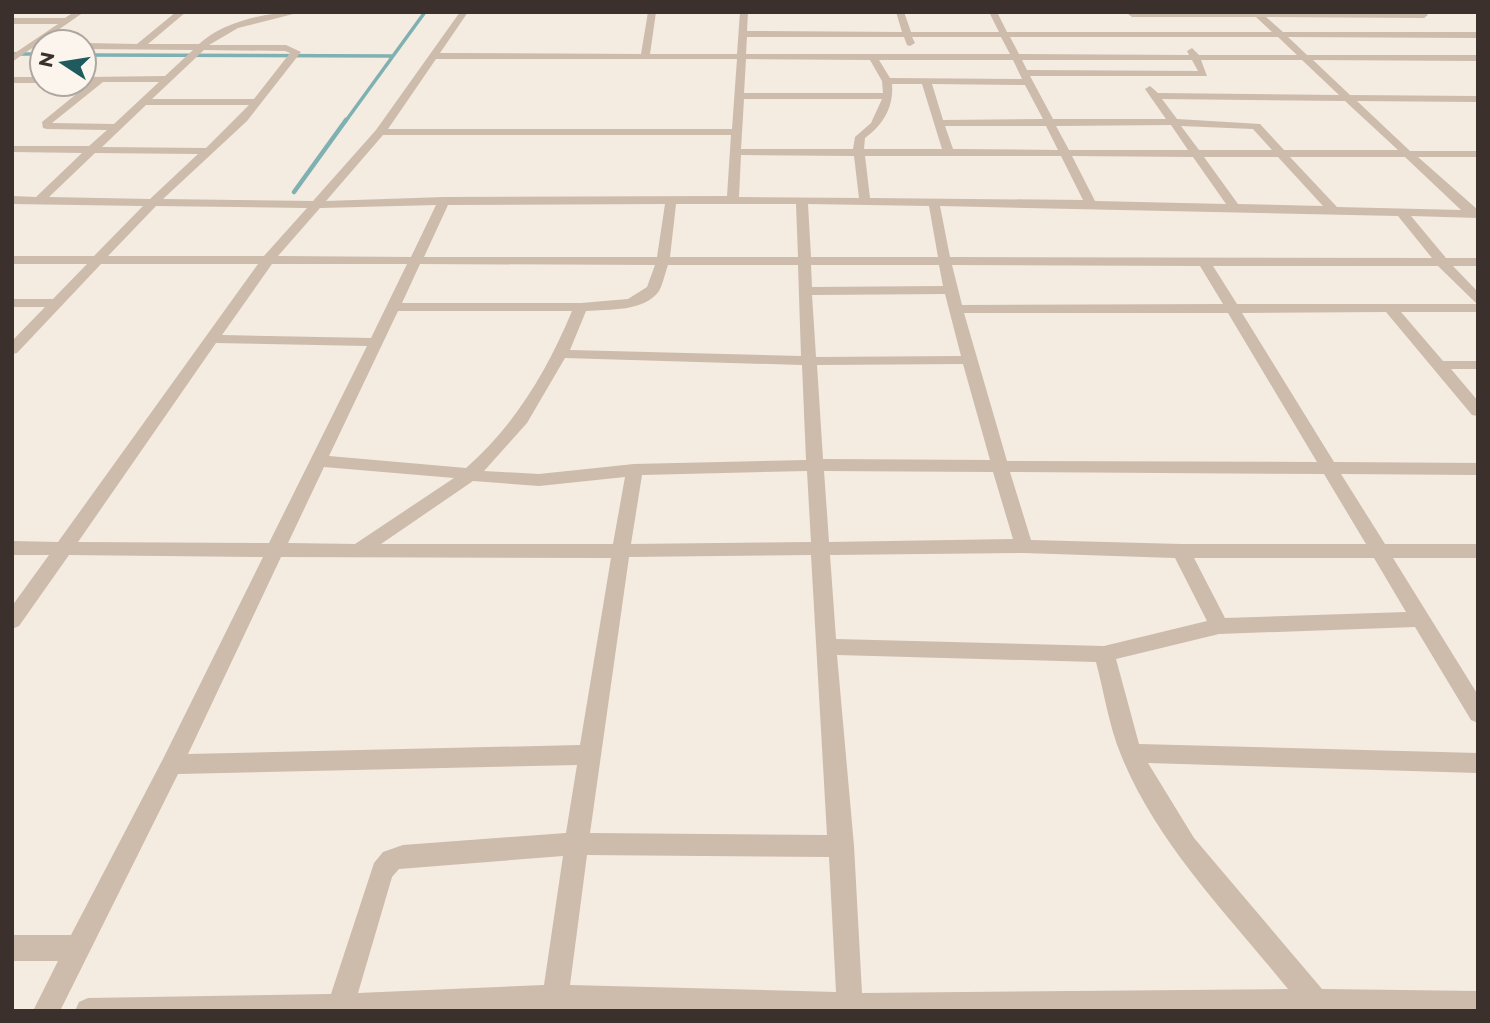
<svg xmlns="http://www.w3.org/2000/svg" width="1490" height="1023" font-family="Montserrat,sans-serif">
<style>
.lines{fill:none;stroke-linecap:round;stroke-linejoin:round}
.stream-far1{stroke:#7fb0b2;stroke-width:3.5}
.stream{stroke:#7fb0b2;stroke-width:4.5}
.street{fill:#cdbbac;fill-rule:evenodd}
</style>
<rect width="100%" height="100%" fill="#f4ebe1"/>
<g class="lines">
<path class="stream-far1" d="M 12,54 L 42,54
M 84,55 L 393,56
M 345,122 L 425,12"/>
<path class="stream" d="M 294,192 L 346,120"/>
<path class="street" d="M 74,12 L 84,12 L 12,62 L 12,55 L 58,24 L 12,24 L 12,18 L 65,18 Z
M 176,12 L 186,12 L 148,44 L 199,44 C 224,21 267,12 301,12 L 238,28 L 209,45 L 286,45 L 301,52 L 247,121 L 163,199 L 313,201 L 376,130 L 460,12 L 468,12 L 440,53 L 641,54 L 648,12 L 656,12 L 650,54 L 737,54 L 740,12 L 748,12 L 747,31 L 902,32 L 896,12 L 904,12 L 911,32 L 999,32 L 989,12 L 997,12 L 1007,32 L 1272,32 L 1256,17 L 1132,17 L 1128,14 L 1424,12 L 1428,15 L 1424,18 L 1266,17 L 1283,32 L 1478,32 L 1478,38 L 1288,37 L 1307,55 L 1478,55 L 1478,61 L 1313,60 L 1350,95 L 1478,96 L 1478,102 L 1357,101 L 1410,151 L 1478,151 L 1478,157 L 1418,157 L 1478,210 L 1478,218 L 1411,216 L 1446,258 L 1478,258 L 1478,266 L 1453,266 L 1478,292 L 1478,312 L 1401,312 L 1443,361 L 1478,361 L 1478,369 L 1451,369 L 1478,401 L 1478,416 L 1472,415 L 1386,312 L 1242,313 L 1334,462 L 1478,463 L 1478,475 L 1341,474 L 1385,544 L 1478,544 L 1478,558 L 1393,558 L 1478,695 L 1478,723 L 1471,720 L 1415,627 L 1219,634 L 1116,659 L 1139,744 L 1478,753 L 1478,773 L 1148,763 L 1194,838 L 1322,989 L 1478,991 L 1478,1011 L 75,1011 L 79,1002 L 88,998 L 331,994 L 374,863 L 383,852 L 403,845 L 566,833 L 577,765 L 178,774 L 60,1011 L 33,1011 L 58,961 L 12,961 L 12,935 L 71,935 L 164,757 L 263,557 L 69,555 L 19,626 L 12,629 L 12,606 L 49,555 L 12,555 L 12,541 L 58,542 L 258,264 L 101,264 L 17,353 L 12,354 L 12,341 L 45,307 L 12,307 L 12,299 L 53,299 L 87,264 L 12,264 L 12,256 L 94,256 L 143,206 L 12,204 L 12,196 L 36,197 L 82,153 L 12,152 L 12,146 L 89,146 L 107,130 L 47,129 L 43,128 L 42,122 L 91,82 L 87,79 L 89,77 L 165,76 L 193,50 L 84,49 L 84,43 L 137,44 ZM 747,37 L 904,37 L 907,45 L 910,46 L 915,43 L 912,37 L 1001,37 L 1010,54 L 746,54 ZM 1010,37 L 1278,37 L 1297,55 L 1199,55 L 1192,48 L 1187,51 L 1189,55 L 1019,54 ZM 204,50 L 285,51 L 290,53 L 254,99 L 152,99 ZM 436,59 L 737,59 L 732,129 L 388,129 ZM 746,59 L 870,60 L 882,81 L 883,93 L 744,93 ZM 879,60 L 1013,60 L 1022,79 L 890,78 ZM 1022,60 L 1192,60 L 1198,71 L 1027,70 ZM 1201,60 L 1302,60 L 1339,95 L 1158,93 L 1150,86 L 1145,89 L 1166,119 L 1053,119 L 1030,76 L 1207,76 ZM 103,82 L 159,82 L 114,124 L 52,123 ZM 892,84 L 922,84 L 942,149 L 864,149 L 865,138 C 883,125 894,107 892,84 ZM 932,84 L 1025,85 L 1043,119 L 943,120 ZM 744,99 L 882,99 L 871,123 L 855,137 L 853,149 L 741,149 ZM 1162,99 L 1345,101 L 1398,150 L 1284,150 L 1260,124 L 1177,119 ZM 146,105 L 249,105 L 206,148 L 102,147 ZM 1171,125 L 1188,150 L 1069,150 L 1056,126 ZM 945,126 L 1046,126 L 1058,150 L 953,149 ZM 1181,126 L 1253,129 L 1272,150 L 1199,150 ZM 383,135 L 731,135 L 727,196 L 444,197 L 326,201 ZM 95,153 L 198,154 L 150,199 L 49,197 ZM 741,155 L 854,156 L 859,198 L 739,197 ZM 865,156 L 1061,156 L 1083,200 L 870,198 ZM 1072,156 L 1193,157 L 1226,204 L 1095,201 ZM 1204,157 L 1278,157 L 1323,206 L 1238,204 ZM 1290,157 L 1405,157 L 1461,210 L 1337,207 ZM 665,204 L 657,257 L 424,257 L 448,205 ZM 676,204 L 796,204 L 798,257 L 670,257 ZM 808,204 L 929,206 L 938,257 L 811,257 ZM 436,205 L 411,257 L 278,256 L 320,208 ZM 156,206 L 307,208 L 264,256 L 108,256 ZM 940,206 L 1398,216 L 1432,258 L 950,257 ZM 272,264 L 407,264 L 371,338 L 222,335 ZM 420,264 L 655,265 L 647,287 L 628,299 L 581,303 L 402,303 ZM 668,265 L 798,265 L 801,356 L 570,350 L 586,311 C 609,309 644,312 659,291 C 663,284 665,273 668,265 ZM 811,265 L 939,265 L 943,286 L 812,287 ZM 952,265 L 1200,266 L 1223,304 L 962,305 ZM 1213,266 L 1438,266 L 1477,304 L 1237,304 ZM 945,294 L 961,356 L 816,357 L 812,295 ZM 398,311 L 572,311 C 547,371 515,425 466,468 L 329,456 ZM 964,313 L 1228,313 L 1317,462 L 1007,461 ZM 216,343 L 367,346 L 269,543 L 78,542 ZM 565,358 L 802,365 L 806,460 L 634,464 L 539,474 L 484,471 L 527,423 ZM 963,364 L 990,460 L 823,459 L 817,365 ZM 324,467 L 454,478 L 355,544 L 288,543 ZM 807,471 L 811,542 L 631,544 L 642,475 ZM 824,471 L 993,472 L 1013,539 L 829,542 ZM 1010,472 L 1324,474 L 1366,544 L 1181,544 L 1031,540 ZM 625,477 L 613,544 L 381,544 L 473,481 L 539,486 ZM 1024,553 L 1175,558 L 1207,621 L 1104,646 L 836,639 L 830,555 ZM 811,555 L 827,835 L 590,833 L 629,557 ZM 281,557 L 611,558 L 580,745 L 188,754 ZM 1194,558 L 1374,558 L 1406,612 L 1225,618 ZM 837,655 L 1096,662 C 1104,692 1109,726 1121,755 C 1157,844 1229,916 1288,989 L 862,993 L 854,846 ZM 587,855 L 829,857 L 836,992 L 570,985 ZM 563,856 L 544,985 L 358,993 L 392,877 L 399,869 Z
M 12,77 L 42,77 L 42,83 L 12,83 Z"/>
</g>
<rect width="1490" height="1023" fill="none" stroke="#3b302b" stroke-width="28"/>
<g transform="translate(63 63) rotate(282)"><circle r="33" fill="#fbf5ee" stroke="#aea6a0" stroke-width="2"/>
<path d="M0-5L12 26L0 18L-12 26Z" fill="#1f5a5e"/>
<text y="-10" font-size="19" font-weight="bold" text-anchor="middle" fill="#3b302b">N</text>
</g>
</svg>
